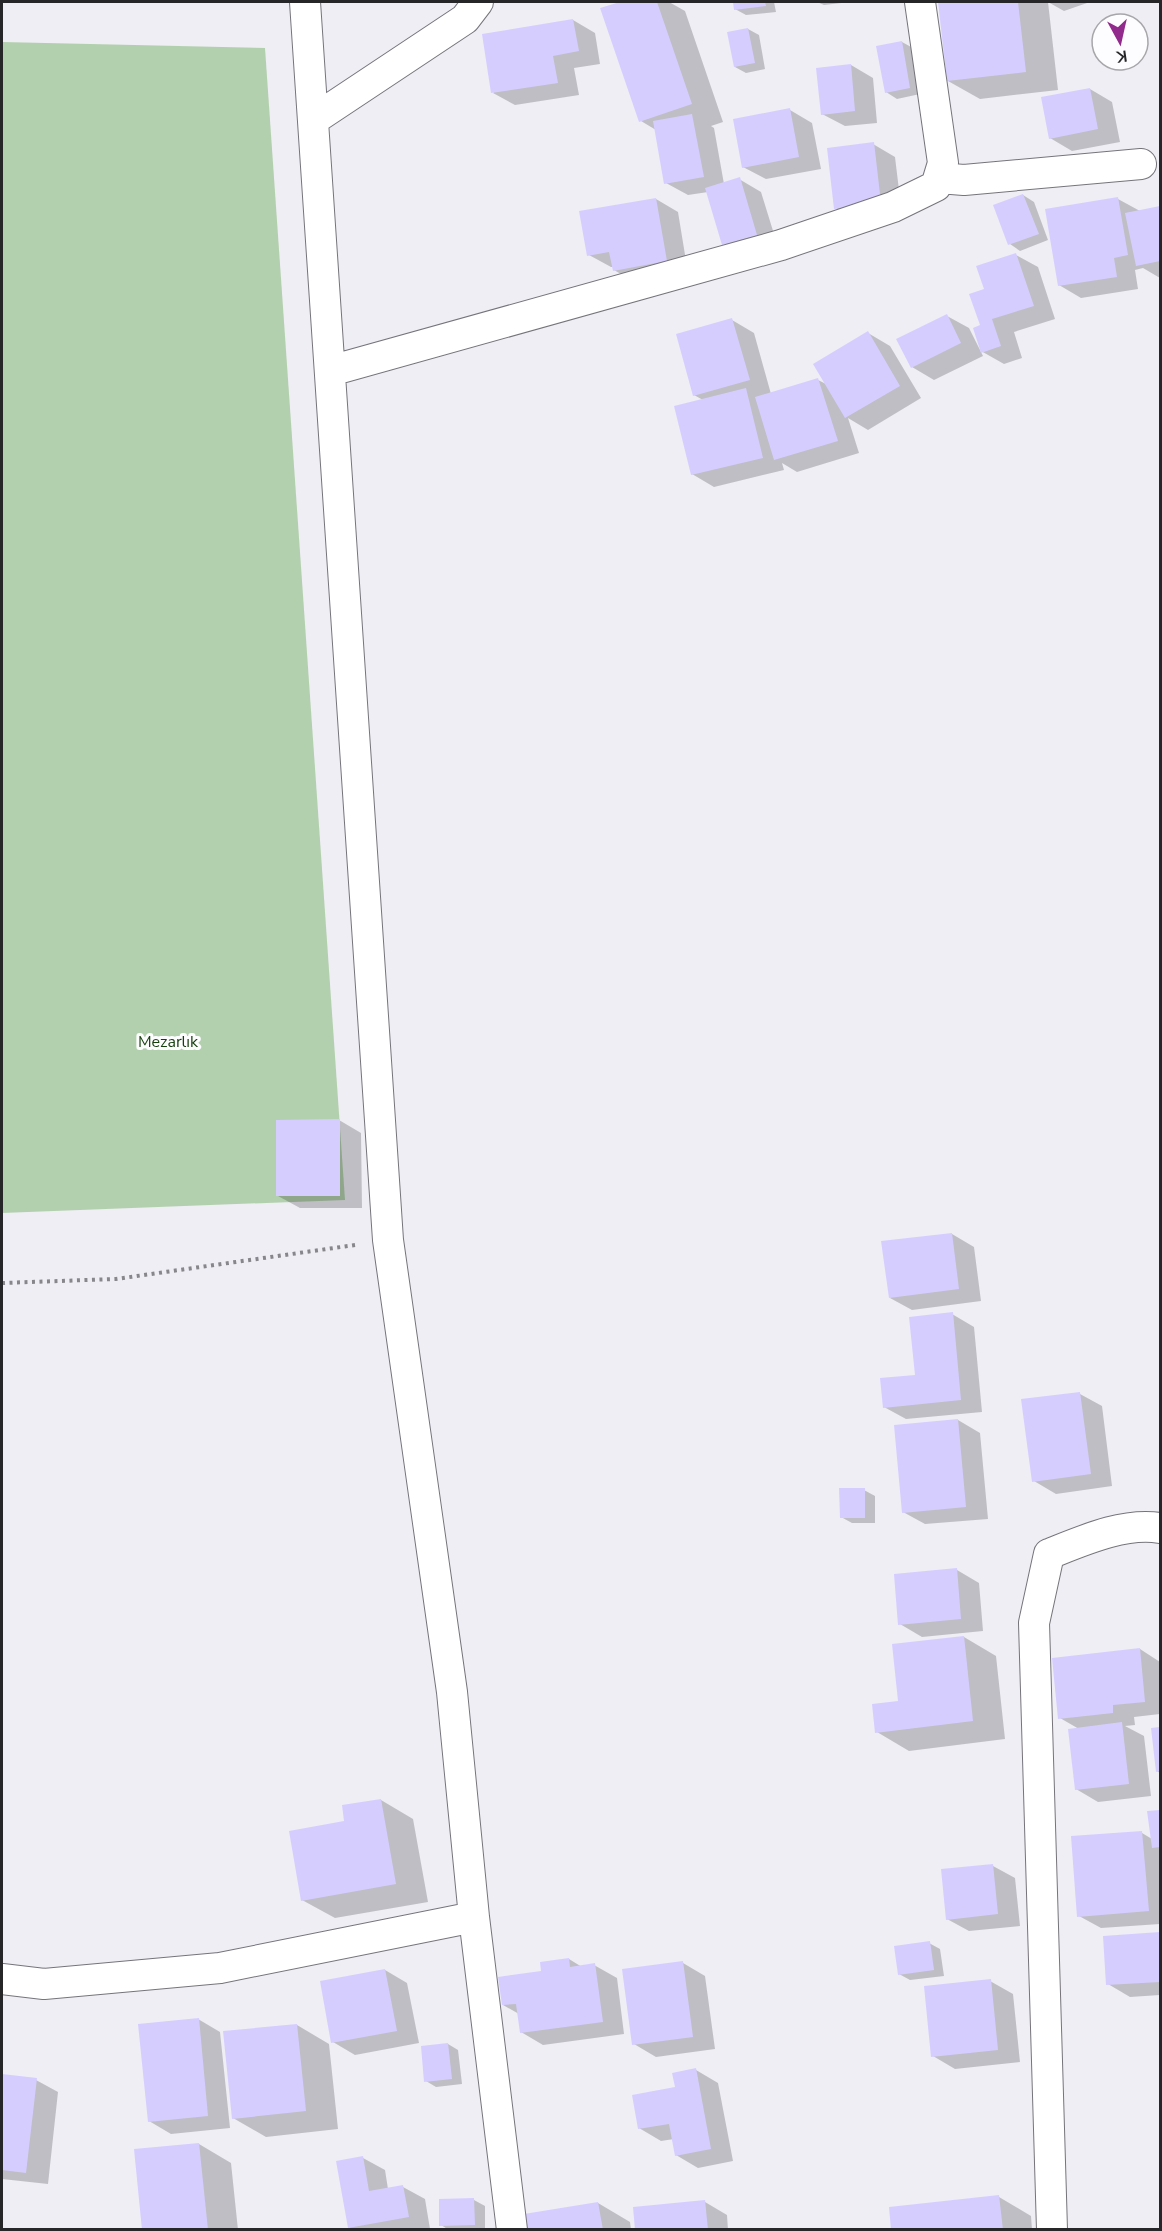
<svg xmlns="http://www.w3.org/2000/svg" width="1162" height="2231" font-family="'Nunito Sans',sans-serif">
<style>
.green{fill:#b3d0ae}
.shadow{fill:#0003}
.building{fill:#d6cdff}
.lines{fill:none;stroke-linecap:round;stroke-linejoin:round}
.minor-casing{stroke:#76747b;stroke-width:32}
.path{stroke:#87868a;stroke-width:4;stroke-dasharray:3 4.5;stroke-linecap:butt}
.minor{stroke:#fff;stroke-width:30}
.labels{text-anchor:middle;stroke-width:6;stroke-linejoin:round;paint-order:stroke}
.park-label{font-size:16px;fill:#133f0b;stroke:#fdfcff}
</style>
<rect width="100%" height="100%" fill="#efeef5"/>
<path class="green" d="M 2,42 L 265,48 L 345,1200 L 2,1213 Z"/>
<path class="shadow" d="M 625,2 L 669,2 L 685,11 L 723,122 L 711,126 L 714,128 L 724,184 L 739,179 L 761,192 L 778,247 L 746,257 L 724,244 L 708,192 L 688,195 L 666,183 L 656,130 L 641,121 L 602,9 Z
M 734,2 L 774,2 L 776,12 L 746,15 L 735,9 Z
M 817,2 L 850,2 L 824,5 Z
M 939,2 L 1090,2 L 1064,11 L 1048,2 L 1058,90 L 980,99 L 948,81 Z
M 573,20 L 595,33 L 600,64 L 574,68 L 579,95 L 515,105 L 493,93 Z
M 748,29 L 759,35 L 765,69 L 746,73 L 735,67 Z
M 902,42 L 913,48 L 920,94 L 897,99 L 886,92 Z
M 851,65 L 873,78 L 877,123 L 845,126 L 822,114 Z
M 1090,89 L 1112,102 L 1120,142 L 1072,151 L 1050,138 Z
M 790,110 L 812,123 L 821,169 L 766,179 L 743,167 Z
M 873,144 L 895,157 L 902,215 L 858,220 L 836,208 Z
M 1023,195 L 1034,202 L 1048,240 L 1020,251 L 1010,244 Z
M 656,199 L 678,212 L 688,273 L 636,283 L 614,270 L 613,267 L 611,267 L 589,255 Z
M 1118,199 L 1140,211 L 1160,207 L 1160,278 L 1143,268 L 1135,270 L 1138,289 L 1081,298 L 1059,285 Z
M 1016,255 L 1038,267 L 1055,319 L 1014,332 L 1022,358 L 1004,364 L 981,351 L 982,326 L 986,290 Z
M 947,316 L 969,328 L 983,356 L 934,380 L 912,367 Z
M 732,320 L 754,333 L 771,394 L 818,380 L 826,384 L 868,333 L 890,346 L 921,398 L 868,430 L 848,418 L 859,453 L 797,472 L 782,463 L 784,470 L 714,487 L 692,474 L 703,400 L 694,395 Z
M 339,1120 L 361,1133 L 362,1208 L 300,1208 L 278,1196 Z
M 952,1234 L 974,1247 L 981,1301 L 912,1310 L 890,1298 Z
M 952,1314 L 974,1327 L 982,1412 L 906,1419 L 884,1407 L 916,1377 Z
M 1080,1394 L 1102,1406 L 1112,1486 L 1056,1494 L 1034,1481 Z
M 958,1420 L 980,1433 L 988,1519 L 925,1524 L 903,1512 Z
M 864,1490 L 875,1496 L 875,1523 L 852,1523 L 841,1517 Z
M 957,1570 L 979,1583 L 983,1631 L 922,1637 L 900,1624 Z
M 964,1637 L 996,1656 L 1005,1739 L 909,1751 L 877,1732 L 900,1702 Z
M 1140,1649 L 1160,1662 L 1160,1714 L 1134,1717 L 1135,1725 L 1125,1726 L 1144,1736 L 1151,1796 L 1098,1802 L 1076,1789 L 1079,1729 L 1060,1718 Z
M 1160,1728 L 1160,1773 L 1157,1771 L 1153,1729 Z
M 381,1800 L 413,1819 L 428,1902 L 335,1918 L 302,1900 Z
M 1160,1812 L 1160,1924 L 1101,1928 L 1079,1916 L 1142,1833 L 1152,1839 L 1149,1813 Z
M 993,1866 L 1015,1878 L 1020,1926 L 969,1931 L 947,1919 Z
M 1160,1934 L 1160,1995 L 1130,1997 L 1108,1984 L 1105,1937 Z
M 929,1943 L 940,1949 L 944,1976 L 910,1980 L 899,1974 Z
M 569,1959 L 582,1967 L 594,1965 L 617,1978 L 624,2034 L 543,2045 L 521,2032 L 519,2014 L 503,2005 L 543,1973 Z
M 683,1963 L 705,1976 L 715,2049 L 656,2057 L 634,2044 Z
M 385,1970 L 407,1983 L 419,2043 L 355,2055 L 333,2042 Z
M 990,1981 L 1013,1994 L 1020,2062 L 955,2069 L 933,2056 Z
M 198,2019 L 220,2032 L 230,2128 L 171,2134 L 149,2121 Z
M 297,2025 L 329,2044 L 338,2129 L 266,2137 L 233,2118 Z
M 448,2044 L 458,2050 L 462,2084 L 436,2087 L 426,2081 Z
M 696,2070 L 718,2083 L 733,2161 L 698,2168 L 676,2155 L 674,2139 L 661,2141 L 639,2128 Z
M 2,2076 L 36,2080 L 58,2092 L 48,2184 L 2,2179 Z
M 199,2144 L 231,2163 L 238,2230 L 144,2230 Z
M 363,2158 L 385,2170 L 388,2189 L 403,2187 L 425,2199 L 430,2229 L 353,2230 L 349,2227 Z
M 999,2197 L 1031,2216 L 1032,2230 L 893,2230 Z
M 474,2200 L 485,2206 L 485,2230 L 449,2230 L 441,2225 Z
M 705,2202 L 727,2215 L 728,2230 L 636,2230 Z
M 598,2203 L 630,2222 L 631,2230 L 528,2230 Z"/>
<path class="building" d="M 620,2 L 657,2 L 692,104 L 639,122 L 600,8 Z
M 733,2 L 765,2 L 766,6 L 734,10 Z
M 938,2 L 1018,2 L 1026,72 L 947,81 Z
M 573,19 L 579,51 L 553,56 L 558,83 L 491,93 L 482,34 Z
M 748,28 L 755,63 L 734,67 L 727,32 Z
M 902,41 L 910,88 L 885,93 L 876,46 Z
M 851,64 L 855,111 L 821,115 L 816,68 Z
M 1090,88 L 1098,129 L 1049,139 L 1041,97 Z
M 790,108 L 799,157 L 742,168 L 733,119 Z
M 692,114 L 704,177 L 664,184 L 653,121 Z
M 874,142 L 881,203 L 834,209 L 827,148 Z
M 740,177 L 757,235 L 722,245 L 705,188 Z
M 1023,194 L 1039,234 L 1008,245 L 993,205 Z
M 1118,197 L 1128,255 L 1114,258 L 1117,277 L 1058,286 L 1045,209 Z
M 656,198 L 667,261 L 613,271 L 609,252 L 587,256 L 579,211 Z
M 1160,206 L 1160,261 L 1136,266 L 1125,213 Z
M 1016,253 L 1034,306 L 992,319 L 1001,346 L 981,353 L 973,328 L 980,325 L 969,294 L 984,289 L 976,266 Z
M 947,314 L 961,343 L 911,368 L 896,339 Z
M 732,318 L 750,380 L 693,396 L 676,334 Z
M 868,331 L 900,386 L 845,418 L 813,364 Z
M 818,378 L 838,441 L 774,460 L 755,397 Z
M 746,388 L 763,458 L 691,475 L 674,406 Z
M 340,1119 L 340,1196 L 276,1196 L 276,1120 Z
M 952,1233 L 959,1289 L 889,1298 L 881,1241 Z
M 953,1312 L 961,1400 L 883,1408 L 880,1378 L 915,1375 L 909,1317 Z
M 1080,1392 L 1091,1474 L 1032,1482 L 1021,1399 Z
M 958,1419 L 966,1507 L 902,1513 L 894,1425 Z
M 839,1488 L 865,1488 L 865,1518 L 840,1518 Z
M 957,1568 L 961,1619 L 898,1625 L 894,1574 Z
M 964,1636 L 973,1721 L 875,1733 L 872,1704 L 898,1701 L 892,1644 Z
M 1140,1648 L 1145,1702 L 1113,1705 L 1113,1713 L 1058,1719 L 1052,1658 Z
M 1122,1722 L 1129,1784 L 1075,1790 L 1068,1729 Z
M 1160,1727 L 1160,1771 L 1156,1772 L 1151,1728 Z
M 381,1799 L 396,1884 L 301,1901 L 289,1831 L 344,1821 L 342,1805 Z
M 1160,1810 L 1160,1847 L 1152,1848 L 1147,1811 Z
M 1142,1831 L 1149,1911 L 1077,1917 L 1071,1836 Z
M 993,1864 L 998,1914 L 946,1920 L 941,1869 Z
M 1160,1932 L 1160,1982 L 1106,1985 L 1103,1936 Z
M 930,1941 L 934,1970 L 898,1975 L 894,1946 Z
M 569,1958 L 570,1967 L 595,1963 L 603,2022 L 520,2033 L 516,2004 L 502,2005 L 498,1977 L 541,1971 L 540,1962 Z
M 683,1961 L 693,2037 L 632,2045 L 622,1969 Z
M 385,1969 L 397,2031 L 331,2043 L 320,1981 Z
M 991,1979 L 998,2050 L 931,2057 L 924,1986 Z
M 199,2018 L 208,2116 L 148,2122 L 138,2024 Z
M 297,2024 L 306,2111 L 232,2119 L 223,2031 Z
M 448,2043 L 452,2079 L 424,2082 L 421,2046 Z
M 696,2068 L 711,2149 L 675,2156 L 669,2124 L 638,2129 L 632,2095 L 675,2087 L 672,2073 Z
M 2,2074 L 37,2078 L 26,2173 L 2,2170 Z
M 199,2143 L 208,2230 L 142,2230 L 134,2149 Z
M 363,2156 L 369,2191 L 403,2185 L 409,2217 L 348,2228 L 336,2161 Z
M 999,2195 L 1003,2230 L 891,2230 L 889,2207 Z
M 474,2198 L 475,2225 L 439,2226 L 439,2199 Z
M 705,2200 L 708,2230 L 635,2230 L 633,2207 Z
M 598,2202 L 603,2230 L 527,2230 L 524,2214 Z"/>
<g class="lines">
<defs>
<path id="minor" d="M 305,2 L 388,1240 L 452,1692 L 474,1917 L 512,2230
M 313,120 L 465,19 L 478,2
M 939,178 L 964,180 L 1141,164
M 330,371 L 781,245 L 893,207 L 936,186 L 943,163 L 920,2
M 2,1979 L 44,1984 L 220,1968 L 474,1917
M 1052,2230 L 1034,1623 L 1049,1554 C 1082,1541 1124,1522 1160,1528"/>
</defs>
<use href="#minor" class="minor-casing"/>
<path class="path" d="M 2,1283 L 116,1279 L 355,1245"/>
<use href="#minor" class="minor"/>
</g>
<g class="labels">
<g class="park-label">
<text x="168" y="1047">Mezarlık</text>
</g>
</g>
<rect width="1162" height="2231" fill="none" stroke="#262628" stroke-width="6"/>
<g transform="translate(1120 42) rotate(172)"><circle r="28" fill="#fdfcff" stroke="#a7a6a9" stroke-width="1.5"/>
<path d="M0-4.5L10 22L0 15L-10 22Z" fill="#92298d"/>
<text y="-9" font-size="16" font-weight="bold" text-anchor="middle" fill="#262628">K</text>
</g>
</svg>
